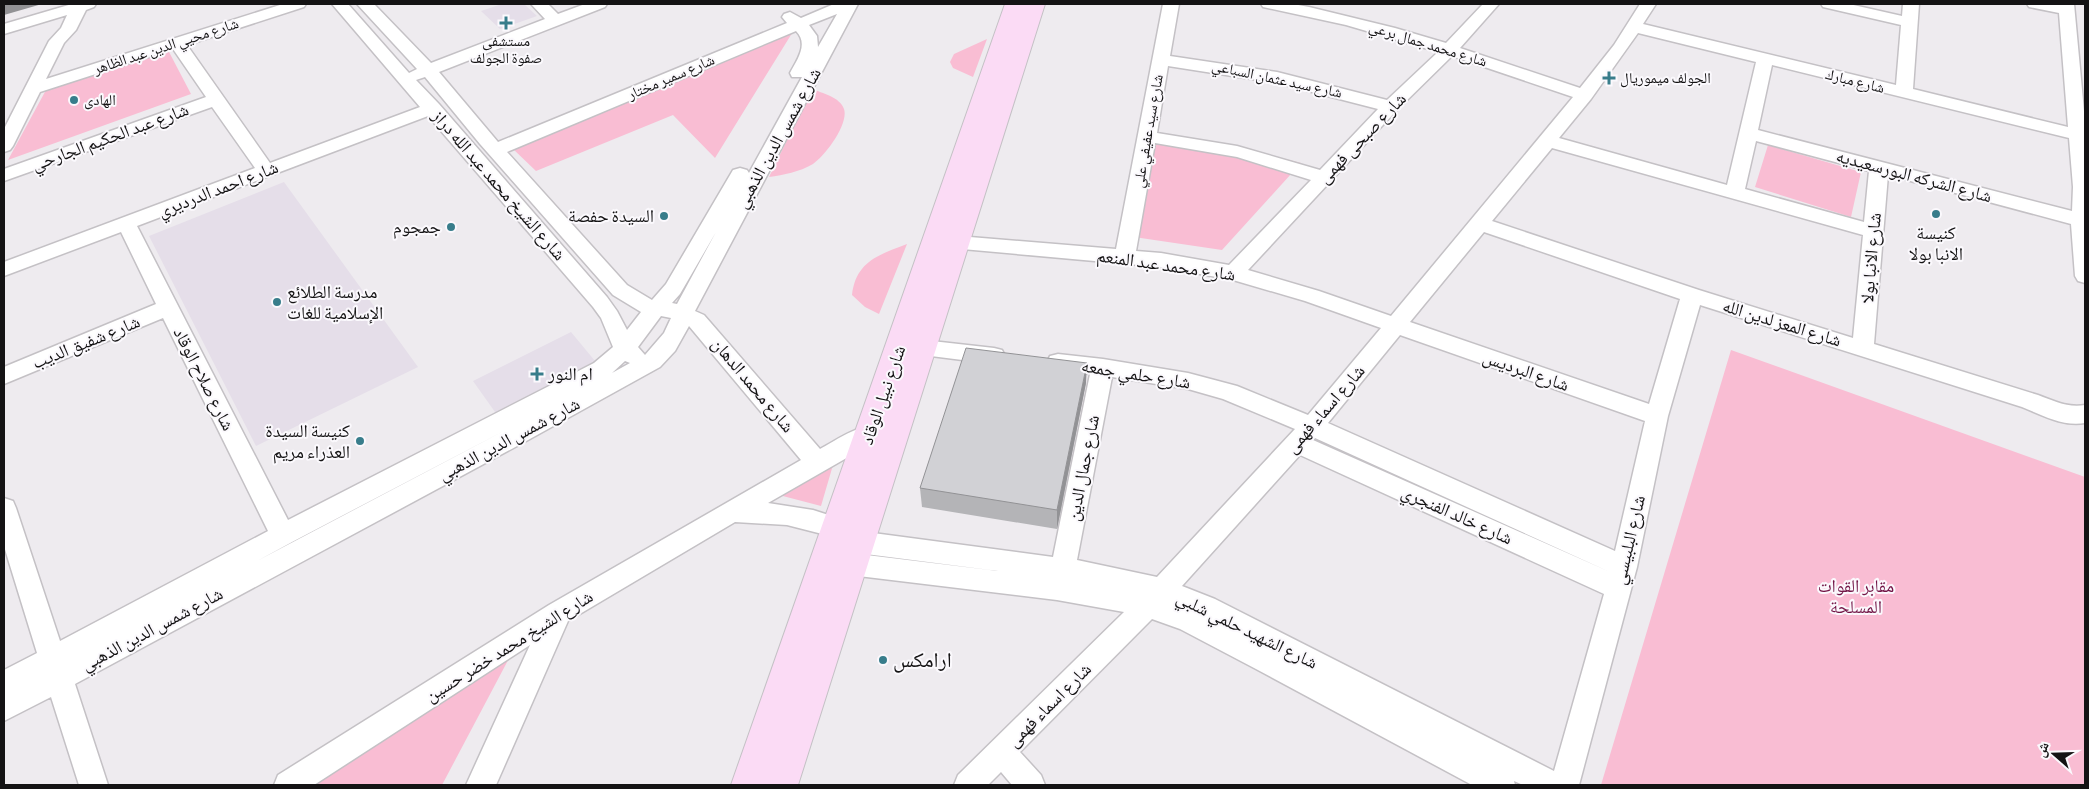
<svg xmlns="http://www.w3.org/2000/svg" width="2089" height="789" font-family="'Alegreya Sans','Noto Naskh Arabic',sans-serif">
<style>
.built{fill:#e5dee9}
.green{fill:#f9bdd3}
.lines{fill:none;stroke-linecap:round;stroke-linejoin:round}
.street-casing{stroke:#c4c1c5;stroke-width:3}
.secondary-casing{stroke:#c4c1c5;stroke-width:2}
.street{fill:#fff;fill-rule:evenodd}
.secondary{fill:#fbdbf5;fill-rule:evenodd}
.wall{fill:#b4b4b7}
.shaded-wall{fill:#929295}
.building{fill:#d1d1d5;stroke:#929295}
.poi-dot{fill:#387d8b;stroke:#fbf9fd;stroke-width:2}
.labels{text-anchor:middle;stroke-width:4;stroke-linejoin:round;paint-order:stroke}
.far-poi-label{font-size:15px;fill:#141314;stroke:#fbf9fd;text-anchor:start}
.far-street-label{font-size:15px;fill:#141314;stroke:#fbf9fd}
.street-label{font-size:18px;fill:#141314;stroke:#fbf9fd}
.poi-label{font-size:18px;fill:#141314;stroke:#fbf9fd;text-anchor:end}
.park-label{font-size:18px;fill:#731647;stroke:#fbf9fd}
.near-poi-label{font-size:21px;fill:#141314;stroke:#fbf9fd;text-anchor:start}
</style>
<rect width="100%" height="100%" fill="#eeebef"/>
<path class="built" d="M 502,4 L 524,4 L 537,16 L 500,29 L 481,11 Z
M 284,182 L 418,367 L 256,446 L 149,236 Z
M 571,332 L 600,367 L 500,419 L 473,381 Z"/>
<path class="green" d="M 794,30 L 715,158 L 673,115 L 536,171 L 512,148 Z
M 987,39 L 973,77 L 953,68 L 950,62 L 954,54 Z
M 168,50 L 191,94 L 8,160 L 46,90 Z
M 812,89 C 822,93 840,97 844,109 C 849,124 825,156 813,164 C 799,172 784,175 769,177 Z
M 1157,132 L 1225,144 L 1301,163 L 1222,250 L 1134,237 Z
M 1768,145 L 1861,172 L 1851,217 L 1755,187 Z
M 907,244 L 879,314 L 865,307 L 852,295 C 856,261 879,255 907,244 Z
M 1731,350 L 2085,477 L 2085,785 L 1601,785 Z
M 833,465 L 821,506 L 779,495 Z
M 514,649 L 442,785 L 302,785 Z"/>
<g class="lines">
<defs>
<path id="street" d="M 72,4 L 96,4 L 94,7 L 86,10 L 76,30 L 64,43 L 46,79 L 283,4 L 306,4 L 304,7 L 187,45 L 270,163 L 420,107 L 332,4 L 348,4 L 409,73 L 417,69 L 357,4 L 374,4 L 431,63 L 545,19 L 531,4 L 548,4 L 558,14 L 585,4 L 607,4 L 605,7 L 439,72 L 498,142 L 787,23 L 782,17 L 784,14 L 790,12 L 801,18 L 834,4 L 858,4 L 695,311 L 704,315 L 820,449 C 836,441 860,422 878,428 L 882,434 L 878,440 L 768,503 L 813,510 L 847,521 L 850,528 L 847,535 L 838,538 L 787,525 L 735,522 L 568,621 L 496,785 L 466,785 L 530,645 L 314,785 L 274,785 L 278,775 L 549,605 L 801,460 L 689,326 L 675,351 L 660,367 L 519,445 L 75,684 L 108,785 L 79,785 L 51,697 L 4,721 L 4,670 L 37,653 L 4,546 L 4,498 L 13,501 L 16,508 L 60,641 L 268,531 L 163,318 L 4,384 L 4,367 L 156,304 L 121,232 L 4,276 L 4,262 L 255,168 L 212,107 L 4,181 L 4,169 L 206,97 L 173,49 L 40,92 L 13,146 L 10,150 L 4,152 L 4,129 L 49,41 L 61,28 L 67,15 L 4,34 L 4,24 ZM 837,14 L 818,47 L 817,36 L 809,25 ZM 796,31 C 809,44 797,60 790,73 L 792,77 L 802,77 L 749,173 L 747,170 L 740,168 L 733,170 L 666,284 L 652,300 L 627,285 L 507,152 ZM 425,77 L 480,144 L 613,295 L 641,312 L 627,330 L 617,311 L 607,297 L 439,104 L 416,80 ZM 428,116 L 593,307 L 601,318 L 613,347 L 594,363 L 288,520 L 137,226 ZM 716,232 L 677,304 L 672,303 L 680,294 ZM 661,316 L 671,318 L 664,333 L 645,355 L 638,347 ZM 625,361 L 630,363 L 612,373 ZM 576,393 L 257,561 L 292,542 Z
M 1163,4 L 1179,4 L 1170,56 L 1277,72 L 1387,100 L 1438,52 L 1346,25 L 1263,7 L 1261,4 L 1293,4 L 1309,7 L 1395,28 L 1446,43 L 1483,4 L 1499,4 L 1460,48 L 1580,88 L 1614,45 L 1640,4 L 1656,4 L 1643,24 L 1896,85 L 1901,25 L 1823,7 L 1821,4 L 1849,4 L 1902,16 L 1903,4 L 1919,4 L 1913,89 L 2068,127 L 2059,13 L 2029,7 L 2027,4 L 2074,4 L 2085,122 L 2085,283 L 2078,281 L 2075,276 L 2071,224 L 1888,175 L 1874,344 L 2038,395 C 2054,401 2068,408 2085,405 L 2085,423 C 2063,427 2042,415 2022,407 L 1700,305 L 1668,416 L 1637,567 L 1579,785 L 1523,785 L 1514,781 L 1515,785 L 1472,785 L 1256,669 L 1180,629 L 1152,619 L 1020,752 L 1041,775 L 1045,785 L 1012,785 L 1001,772 L 988,785 L 954,785 L 958,775 L 1124,612 L 1057,600 L 850,575 L 841,572 L 837,564 L 841,556 L 850,553 L 998,571 L 858,553 L 849,549 L 845,542 L 849,535 L 858,531 L 1053,557 L 1090,374 L 1050,368 L 1047,362 L 1050,356 L 1058,354 L 1103,359 L 1188,373 L 1237,386 L 1308,415 L 1381,328 L 1305,301 L 1233,280 L 1161,267 L 951,248 L 948,243 L 951,238 L 958,236 L 1116,249 ZM 1638,33 L 1756,62 L 1727,185 L 1559,138 L 1591,99 ZM 1452,56 L 1573,97 L 1391,316 L 1319,291 L 1248,270 L 1396,111 ZM 1772,65 L 2069,138 L 2073,187 L 2072,211 L 1758,130 ZM 1168,66 L 1277,83 L 1378,109 L 1320,170 L 1237,146 L 1157,133 ZM 1756,141 L 1869,171 L 1864,222 L 1745,189 ZM 1155,143 L 1237,157 L 1311,180 L 1229,265 L 1161,253 L 1136,251 ZM 1552,148 L 1863,235 L 1853,338 L 1699,290 L 1492,221 ZM 1484,232 L 1680,299 L 1649,404 L 1410,322 ZM 1400,335 L 1645,421 L 1615,551 L 1328,423 ZM 1112,377 L 1188,389 L 1223,399 L 1295,429 L 1157,577 L 1077,560 ZM 1315,438 L 1610,572 L 1313,440 ZM 1300,455 L 1604,594 L 1554,771 L 1215,599 L 1182,586 Z
M 923,340 L 994,348 L 1002,350 L 1005,356 L 1002,362 L 994,364 L 915,354 L 912,348 L 915,342 Z"/>
<path id="secondary" d="M 1005,4 L 1025,4 L 992,104 L 1025,4 L 1045,4 L 798,785 L 731,785 Z"/>
</defs>
<use href="#street" class="street-casing"/>
<use href="#secondary" class="secondary-casing"/>
<use href="#street" class="street"/>
<use href="#secondary" class="secondary"/>
</g>
<path class="wall" d="M 1086,383 L 1057,529 L 922,507 L 920,488 Z"/>
<path class="shaded-wall" d="M 4,4 L 42,4 L 4,15 Z
M 1087,363 L 1086,383 L 1057,529 L 1057,510 Z"/>
<path class="building" d="M 966,348 L 1087,363 L 1057,510 L 920,488 Z"/>
<g class="poi-dot">
<path d="M503.5 15.5h5v5h5v5h-5v5h-5v-5h-5v-5h5z"/>
<path d="M1606.5 70.5h5v5h5v5h-5v5h-5v-5h-5v-5h5z"/>
<circle cx="74" cy="100" r="5"/>
<circle cx="1936" cy="214" r="5"/>
<circle cx="664" cy="216" r="5"/>
<circle cx="451" cy="227" r="5"/>
<circle cx="277" cy="302" r="5"/>
<path d="M534.5 366.5h5v5h5v5h-5v5h-5v-5h-5v-5h5z"/>
<circle cx="360" cy="441" r="5"/>
<circle cx="883" cy="660" r="5"/>
</g>
<g class="labels">
<g class="far-poi-label">
<text x="506" y="46" text-anchor="middle">مستشفى<tspan x="506" dy="17">صفوة الجولف</tspan></text>
<text x="1620" y="83">الجولف ميموريال</text>
<text x="84" y="105">الهادى</text>
</g>
<g class="far-street-label">
<text transform="translate(1428 44) rotate(17)" y="5">شارع محمد جمال برعي</text>
<text transform="translate(166 46) rotate(-18)" y="5">شارع محيي الدين عبد الظاهر</text>
<text transform="translate(671 77) rotate(-23)" y="5">شارع سمير مختار</text>
<text transform="translate(1277 79) rotate(12)" y="5">شارع سيد عثمان السباعي</text>
<text transform="translate(1855 81) rotate(14)" y="5">شارع مبارك</text>
<text transform="translate(1148 131) rotate(-80)" y="5">شارع سيد عفيفي علي</text>
</g>
<g class="street-label">
<text transform="translate(110 137) rotate(-20)" y="6">شارع عبد الحكيم الجارحي</text>
<text transform="translate(778 138) rotate(-61)" y="6">شارع شمس الدين الذهبي</text>
<text transform="translate(1362 138) rotate(-46)" y="6">شارع صبحى فهمى</text>
<text transform="translate(1914 176) rotate(15)" y="6">شارع الشركه البورسعيديه</text>
<text transform="translate(499 185) rotate(49)" y="6">شارع الشيخ محمد عبد الله دراز</text>
<text transform="translate(218 189) rotate(-21)" y="6">شارع احمد الدرديري</text>
<text transform="translate(1871 258) rotate(-85)" y="6">شارع الانبا بولا</text>
<text transform="translate(1166 265) rotate(8)" y="6">شارع محمد عبد المنعم</text>
<text transform="translate(1782 323) rotate(17)" y="6">شارع المعز لدين الله</text>
<text transform="translate(86 342) rotate(-22)" y="6">شارع شفيق الديب</text>
<text transform="translate(1526 371) rotate(19)" y="6">شارع البرديس</text>
<text transform="translate(1136 374) rotate(9)" y="6">شارع حلمي جمعه</text>
<text transform="translate(204 379) rotate(63)" y="6">شارع صلاح الوقاد</text>
<text transform="translate(753 385) rotate(50)" y="6">شارع محمد الدهان</text>
<text transform="translate(883 395) rotate(-71)" y="6">شارع نبيل الوقاد</text>
<text transform="translate(1325 409) rotate(-49)" y="6">شارع اسماء فهمى</text>
<text transform="translate(509 439) rotate(-28)" y="6">شارع شمس الدين الذهبي</text>
<text transform="translate(1083 468) rotate(-79)" y="6">شارع جمال الدين</text>
<text transform="translate(1457 515) rotate(24)" y="6">شارع خالد الفنجري</text>
<text transform="translate(1629 540) rotate(-77)" y="6">شارع البلبيسي</text>
<text transform="translate(152 629) rotate(-28)" y="6">شارع شمس الدين الذهبي</text>
<text transform="translate(1247 630) rotate(26)" y="6">شارع الشهيد حلمي شلبي</text>
<text transform="translate(509 646) rotate(-32)" y="6">شارع الشيخ محمد خضر حسين</text>
<text transform="translate(1049 705) rotate(-45)" y="6">شارع اسماء فهمى</text>
</g>
<g class="poi-label">
<text x="654" y="222">السيدة حفصة</text>
<text x="441" y="233">جمجوم</text>
<text x="1936" y="239" text-anchor="middle">كنيسة<tspan x="1936" dy="21">الانبا بولا</tspan></text>
<text x="287" y="298" text-anchor="start">مدرسة الطلائع<tspan x="287" dy="21">الإسلامية للغات</tspan></text>
<text x="548" y="380" text-anchor="start">ام النور</text>
<text x="350" y="437">كنيسة السيدة<tspan x="350" dy="21">العذراء مريم</tspan></text>
</g>
<g class="park-label">
<text x="1856" y="592">مقابر القوات<tspan x="1856" dy="21">المسلحة</tspan></text>
</g>
<g class="near-poi-label">
<text x="893" y="667">ارامكس</text>
</g>
</g>
<rect width="2089" height="789" fill="none" stroke="#141314" stroke-width="10"/>
<g transform="translate(2054 754) rotate(290)" stroke="#fbf9fd" stroke-width="4" paint-order="stroke">
<path d="M0-4L9 19L0 12L-9 19Z" fill="#141314"/>
<text y="-8" font-size="14" font-weight="bold" text-anchor="middle" fill="#141314">ش</text>
</g>
</svg>
